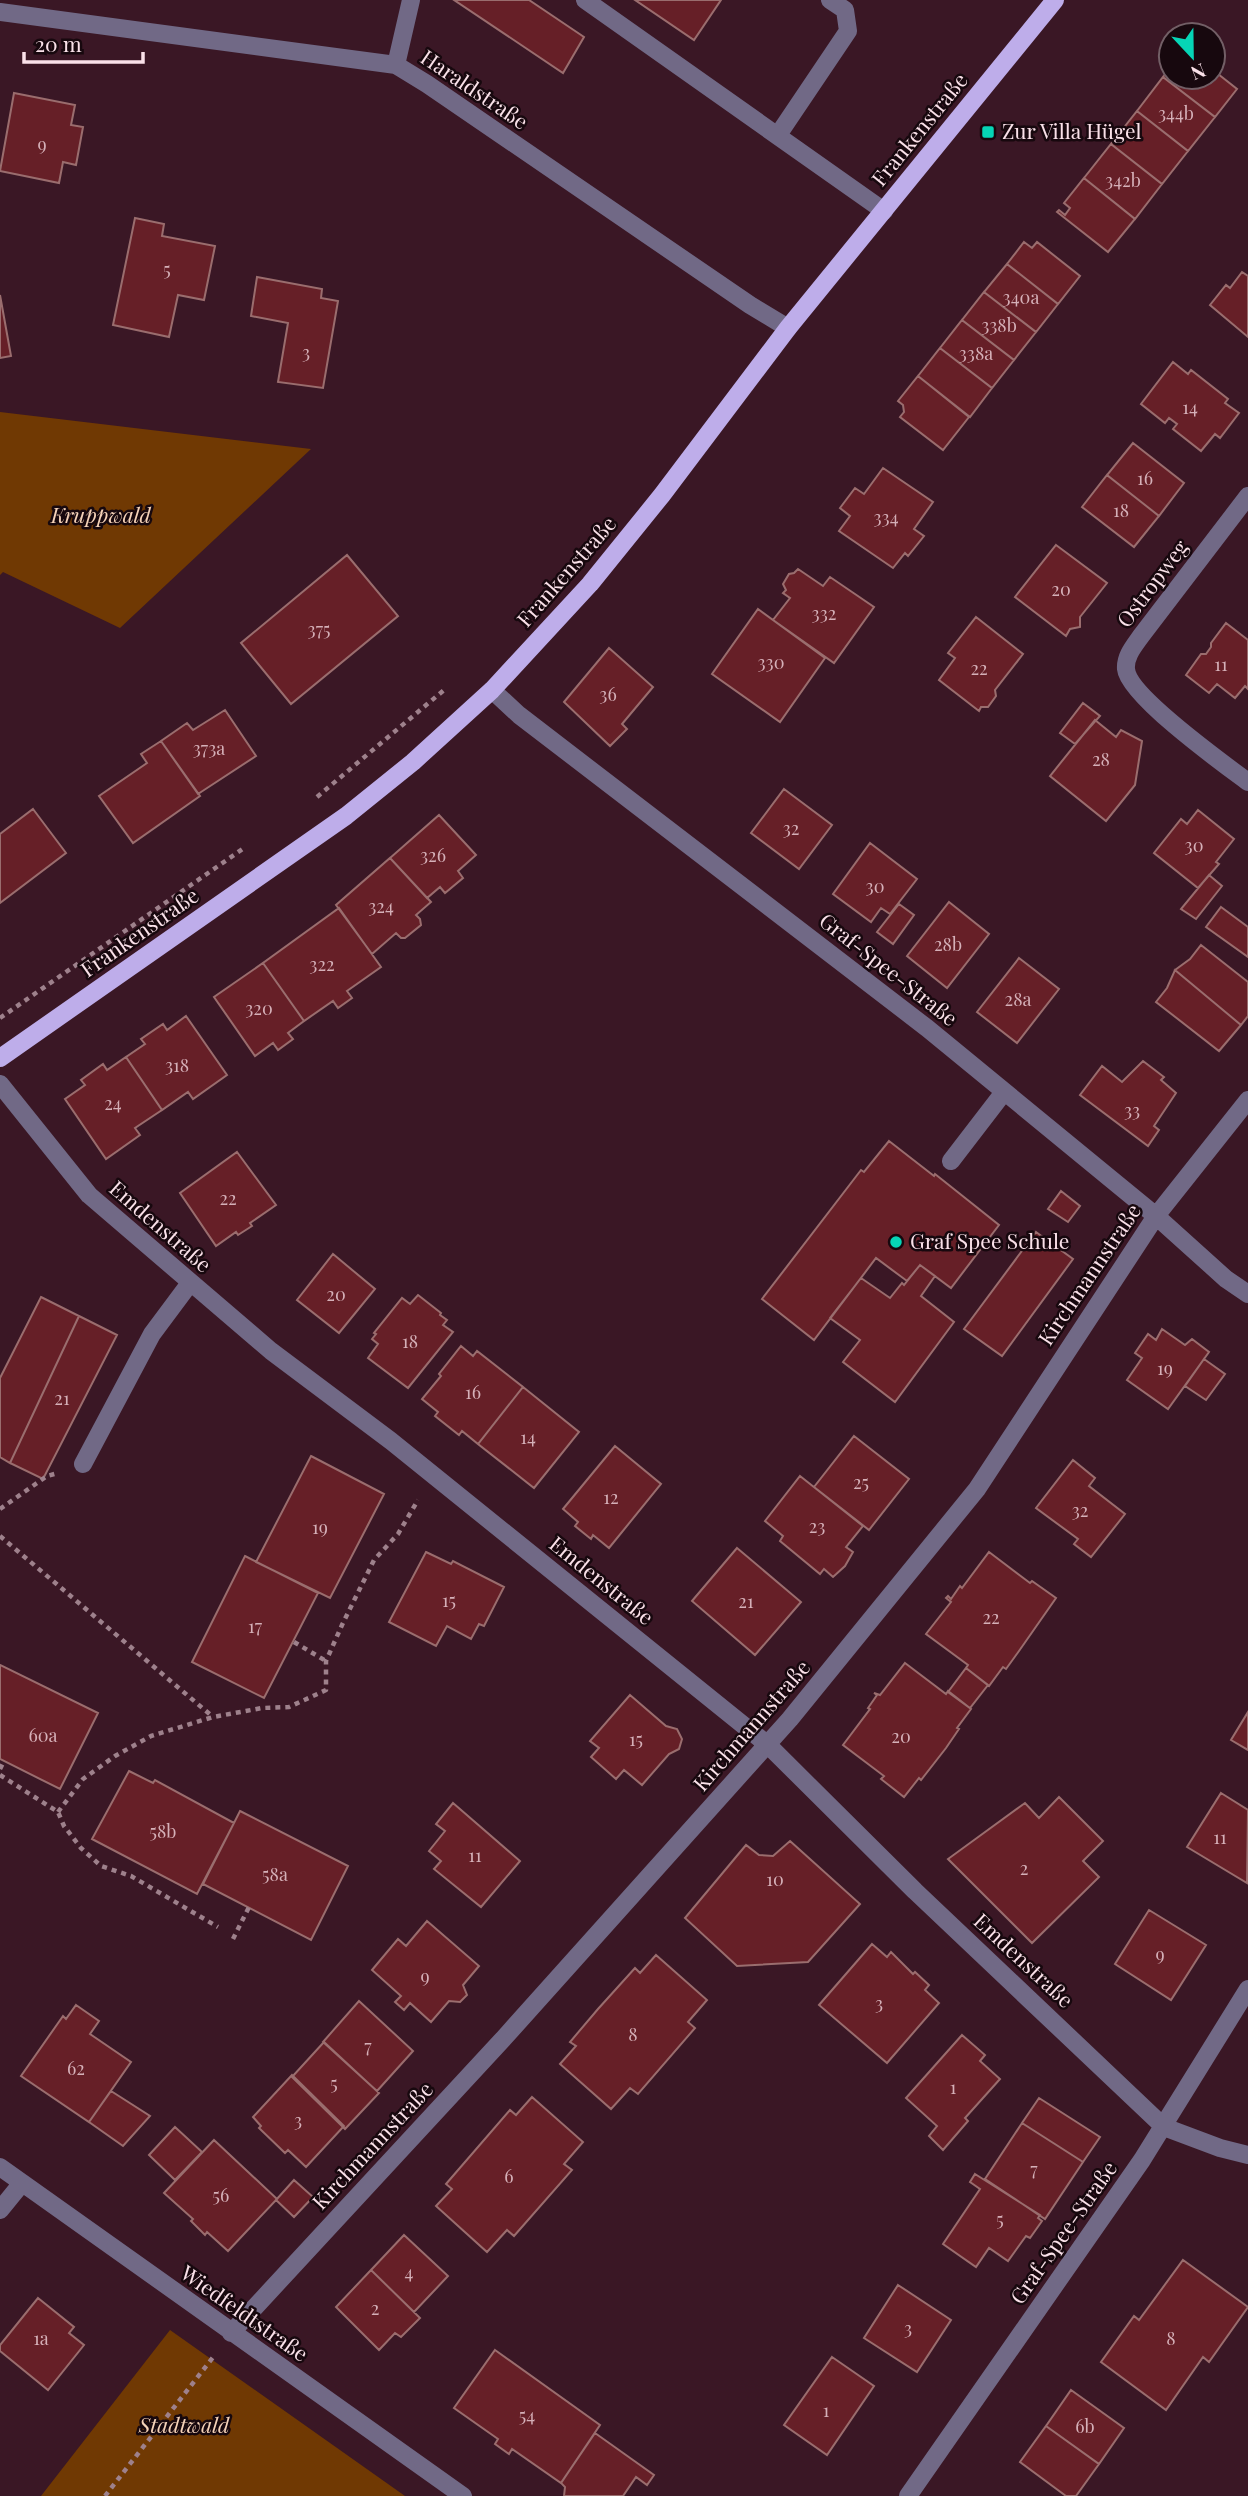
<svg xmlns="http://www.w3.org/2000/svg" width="1248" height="2496" font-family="'Playfair Display',serif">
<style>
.green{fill:#703903}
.building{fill:#661f27;stroke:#9a6d6e;stroke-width:2}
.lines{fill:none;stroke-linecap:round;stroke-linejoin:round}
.path{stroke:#9e818c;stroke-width:4.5;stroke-dasharray:5 5;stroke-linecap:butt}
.minor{stroke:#716986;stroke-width:18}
.major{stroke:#beadea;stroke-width:18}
.poi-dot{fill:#06d5b6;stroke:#17080e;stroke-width:2.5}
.labels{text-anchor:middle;stroke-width:5;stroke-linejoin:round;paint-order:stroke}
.number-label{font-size:18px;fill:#d5b0b8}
.street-label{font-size:21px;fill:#fae1e9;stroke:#17080e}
.poi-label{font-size:21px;fill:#fae1e9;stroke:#17080e;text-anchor:start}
.park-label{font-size:21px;font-style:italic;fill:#f5d2b8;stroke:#17080e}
</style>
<rect width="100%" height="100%" fill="#3a1725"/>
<path class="green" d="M 0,412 L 311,449 L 120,628 L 3,572 L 0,575 Z
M 170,2330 L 405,2496 L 41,2496 Z"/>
<path class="building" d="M 454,0 L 529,0 L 584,37 L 563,73 Z
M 635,0 L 721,0 L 694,40 Z
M 1171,67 L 1171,77 L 1213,77 L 1213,70 L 1237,89 L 1215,117 L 1163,77 Z
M 1163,77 L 1215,117 L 1188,151 L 1137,111 Z
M 14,93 L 75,105 L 71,125 L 83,127 L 76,165 L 63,162 L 59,183 L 0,171 Z
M 1137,111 L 1188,151 L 1162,184 L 1111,144 Z
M 1111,144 L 1162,184 L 1135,219 L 1084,178 Z
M 1084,178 L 1135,219 L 1108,252 L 1057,212 L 1059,210 L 1065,215 L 1070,208 L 1064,203 Z
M 135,218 L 164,224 L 162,236 L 215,246 L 204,300 L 178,295 L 169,337 L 113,325 Z
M 1024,242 L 1032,248 L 1037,242 L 1080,276 L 1058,304 L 1007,264 Z
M 1007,264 L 1058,304 L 1036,332 L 984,292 Z
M 1242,272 L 1248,276 L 1248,337 L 1210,305 L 1226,285 L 1230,288 Z
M 257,277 L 322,289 L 321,298 L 338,301 L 323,388 L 278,382 L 288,323 L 251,316 Z
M 984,292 L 1036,332 L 1014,360 L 962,320 Z
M 0,295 L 11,356 L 0,358 Z
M 962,320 L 1014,360 L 992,388 L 940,348 Z
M 940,348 L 992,388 L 970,417 L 918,376 Z
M 1173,362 L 1188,374 L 1191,370 L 1228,399 L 1225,403 L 1239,413 L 1220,438 L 1215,434 L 1201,451 L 1173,429 L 1177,424 L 1169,418 L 1165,423 L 1141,404 Z
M 918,376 L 969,417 L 943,450 L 900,417 L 904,412 L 903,405 L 898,401 Z
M 1133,443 L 1184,483 L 1159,516 L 1107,475 Z
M 883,468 L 933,502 L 914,529 L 924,536 L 908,556 L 905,553 L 893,568 L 839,531 L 850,516 L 840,508 L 855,488 L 864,494 Z
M 1107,475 L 1159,516 L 1134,547 L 1082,507 Z
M 1056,545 L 1107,583 L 1080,617 L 1080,627 L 1070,629 L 1066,636 L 1015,597 Z
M 347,555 L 398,616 L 291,704 L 241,643 Z
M 798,569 L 823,586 L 830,577 L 874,607 L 834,663 L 773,620 L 790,598 L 783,593 L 786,590 L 783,584 L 789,574 L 794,573 Z
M 758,609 L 825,658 L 780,722 L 712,674 Z
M 976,617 L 1023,654 L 995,690 L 996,696 L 988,707 L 981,707 L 979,711 L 939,680 L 955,658 L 948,653 Z
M 1226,623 L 1248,640 L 1248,689 L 1245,686 L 1235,698 L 1217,684 L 1209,693 L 1186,675 L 1201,654 L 1206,654 L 1211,647 L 1211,643 Z
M 609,648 L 653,687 L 622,724 L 627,729 L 610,746 L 564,702 Z
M 1083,703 L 1100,716 L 1075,744 L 1060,733 Z
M 225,710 L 256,756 L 198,794 L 161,741 L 187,723 L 193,730 Z
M 1095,720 L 1116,737 L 1121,730 L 1142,741 L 1135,785 L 1106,821 L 1050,776 Z
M 161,741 L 200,796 L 133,843 L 99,796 L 147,763 L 141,754 Z
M 784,789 L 832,825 L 799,869 L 751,833 Z
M 33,809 L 66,853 L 0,903 L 0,834 Z
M 1198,810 L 1234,839 L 1216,862 L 1219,864 L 1198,888 L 1154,853 L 1181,819 L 1187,824 Z
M 439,815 L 476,855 L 458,871 L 463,878 L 445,893 L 440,887 L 427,898 L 390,858 Z
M 870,843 L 917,879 L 890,914 L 881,908 L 871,922 L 833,894 Z
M 390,858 L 431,902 L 416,915 L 420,919 L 421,925 L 405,938 L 401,938 L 396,933 L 372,954 L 336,905 Z
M 1209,875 L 1222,886 L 1196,919 L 1181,909 Z
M 949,902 L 989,934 L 947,988 L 907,956 Z
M 899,904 L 914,915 L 893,944 L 877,932 Z
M 1221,907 L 1248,927 L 1248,957 L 1206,927 Z
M 339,908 L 381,967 L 347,991 L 352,998 L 338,1008 L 333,1001 L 304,1021 L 263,963 Z
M 1201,945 L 1248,982 L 1248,1016 L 1241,1025 L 1175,970 L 1190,959 Z
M 1019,958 L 1059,989 L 1017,1043 L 977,1012 Z
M 263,963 L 304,1021 L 288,1033 L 293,1039 L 278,1050 L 273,1043 L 255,1056 L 214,997 Z
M 1175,970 L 1241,1025 L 1219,1051 L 1156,1002 L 1167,988 Z
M 186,1016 L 227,1075 L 193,1099 L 188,1092 L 162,1110 L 126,1057 L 145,1044 L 141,1039 L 163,1024 L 167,1030 Z
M 126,1057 L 162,1110 L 135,1128 L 140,1135 L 106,1159 L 65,1099 L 85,1085 L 81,1080 L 103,1064 L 107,1070 Z
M 1143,1061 L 1164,1077 L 1161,1080 L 1176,1093 L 1154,1126 L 1159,1130 L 1148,1146 L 1080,1095 L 1102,1066 L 1122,1082 Z
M 889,1141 L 934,1176 L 935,1174 L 999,1225 L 951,1288 L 920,1265 L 907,1281 L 876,1258 L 814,1340 L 762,1299 L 861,1170 L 864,1172 Z
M 237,1152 L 276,1205 L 250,1223 L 252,1226 L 238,1235 L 236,1232 L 216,1246 L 180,1193 Z
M 1061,1191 L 1080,1206 L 1068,1222 L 1048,1209 Z
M 1036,1232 L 1073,1259 L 1002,1356 L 964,1329 Z
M 333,1254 L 375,1289 L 339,1333 L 297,1300 Z
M 920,1265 L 935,1276 L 921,1296 L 954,1322 L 895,1402 L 843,1362 L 860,1340 L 830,1318 L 861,1278 L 890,1298 L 902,1283 L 904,1285 Z
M 418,1295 L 441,1313 L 440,1315 L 447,1320 L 443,1325 L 453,1332 L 408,1388 L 368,1358 L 378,1344 L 372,1339 L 376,1334 L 374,1333 L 402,1298 L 410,1304 Z
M 41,1297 L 79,1316 L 10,1463 L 0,1457 L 0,1378 Z
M 79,1316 L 117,1335 L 43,1479 L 10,1463 Z
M 1162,1329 L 1185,1345 L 1192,1339 L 1209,1352 L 1168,1409 L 1127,1380 L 1142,1358 L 1135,1353 L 1148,1334 L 1156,1340 Z
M 461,1346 L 473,1356 L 477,1351 L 523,1387 L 478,1444 L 462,1431 L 459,1435 L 435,1416 L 438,1412 L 422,1399 L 441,1376 L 439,1374 Z
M 1204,1359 L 1225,1374 L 1206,1400 L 1185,1386 Z
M 523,1387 L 579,1432 L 534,1488 L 478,1444 Z
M 854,1436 L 909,1479 L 869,1530 L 814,1487 Z
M 615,1446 L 661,1484 L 609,1548 L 593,1535 L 591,1539 L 575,1526 L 578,1522 L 563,1509 Z
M 311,1456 L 384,1494 L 330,1598 L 256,1562 Z
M 1073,1460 L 1095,1478 L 1089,1486 L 1125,1514 L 1091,1557 L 1074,1544 L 1078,1539 L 1036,1508 Z
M 800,1476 L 863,1526 L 846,1547 L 853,1552 L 845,1566 L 833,1577 L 824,1569 L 820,1574 L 780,1541 L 783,1536 L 765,1521 Z
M 737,1548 L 801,1602 L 755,1655 L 692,1601 Z
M 426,1552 L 451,1564 L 453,1561 L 504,1587 L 484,1626 L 479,1624 L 471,1639 L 447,1626 L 436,1646 L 389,1622 Z
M 989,1552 L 1030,1583 L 1032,1581 L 1056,1598 L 1019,1651 L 1006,1669 L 1003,1667 L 989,1686 L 966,1668 L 968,1665 L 926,1634 L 951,1602 L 946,1598 L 948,1596 L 951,1599 L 960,1586 L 962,1588 Z
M 245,1556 L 318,1593 L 264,1698 L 192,1662 Z
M 905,1663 L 946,1694 L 948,1691 L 971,1709 L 957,1728 L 959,1729 L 946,1748 L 921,1780 L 919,1778 L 904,1797 L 881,1779 L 884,1776 L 843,1745 L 870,1709 L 868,1708 L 877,1695 L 874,1693 L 880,1695 Z
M 0,1665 L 98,1713 L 60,1789 L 0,1759 Z
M 966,1668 L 988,1685 L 970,1708 L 948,1692 Z
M 630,1695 L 666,1726 L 677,1729 L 682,1739 L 679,1749 L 669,1754 L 642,1785 L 624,1770 L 616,1779 L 591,1757 L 599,1748 L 590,1741 Z
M 1248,1712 L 1248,1750 L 1231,1740 Z
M 129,1771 L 153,1783 L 155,1780 L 234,1823 L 197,1894 L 92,1839 Z
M 1221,1793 L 1248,1810 L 1247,1883 L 1187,1847 Z
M 1059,1797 L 1103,1841 L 1083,1861 L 1099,1877 L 1032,1943 L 948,1859 L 1025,1803 L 1039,1818 Z
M 453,1803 L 520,1861 L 481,1907 L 434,1869 L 441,1861 L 429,1851 L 445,1831 L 436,1824 Z
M 240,1811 L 348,1866 L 311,1940 L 203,1884 Z
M 790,1841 L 860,1904 L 808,1962 L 737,1966 L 685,1918 L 746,1845 L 759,1855 L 773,1856 Z
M 1149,1910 L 1206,1945 L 1171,2000 L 1115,1964 Z
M 427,1921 L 479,1966 L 463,1985 L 467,1995 L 460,2002 L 449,2001 L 431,2022 L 410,2003 L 404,2010 L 395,2002 L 401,1996 L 372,1970 L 398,1939 L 406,1946 Z
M 872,1944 L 887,1957 L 891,1952 L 913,1974 L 915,1972 L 929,1985 L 925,1990 L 939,2003 L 887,2063 L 819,2005 Z
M 656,1955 L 707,2000 L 688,2022 L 695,2028 L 638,2094 L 630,2088 L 611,2109 L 560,2064 L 576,2046 L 570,2042 L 598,2009 L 635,1968 L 640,1973 Z
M 359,2001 L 413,2051 L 377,2091 L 323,2042 Z
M 76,2005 L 99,2021 L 90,2034 L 131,2062 L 89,2122 L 21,2076 L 63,2016 L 66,2019 Z
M 962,2035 L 985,2055 L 980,2061 L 1000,2079 L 965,2118 L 968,2121 L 943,2150 L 929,2136 L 937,2126 L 906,2098 Z
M 324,2042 L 379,2093 L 345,2129 L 292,2077 Z
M 292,2075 L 344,2126 L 306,2167 L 288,2150 L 285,2153 L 259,2128 L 261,2126 L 253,2117 Z
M 111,2091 L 150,2116 L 123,2146 L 89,2122 Z
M 532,2097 L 583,2142 L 564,2164 L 572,2170 L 514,2236 L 507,2230 L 487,2252 L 436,2206 L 452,2189 L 446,2184 L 510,2110 L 516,2115 Z
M 1039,2098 L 1100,2137 L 1083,2162 L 1022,2123 Z
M 1022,2123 L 1083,2162 L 1045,2219 L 985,2179 Z
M 175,2127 L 202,2152 L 175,2180 L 149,2155 Z
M 214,2140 L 277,2199 L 228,2251 L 207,2232 L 205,2235 L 191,2221 L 193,2219 L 164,2193 Z
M 975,2174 L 1040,2215 L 1038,2218 L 1042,2221 L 1030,2238 L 1026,2236 L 1008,2261 L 989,2248 L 976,2267 L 943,2244 L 980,2189 L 970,2182 Z
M 294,2180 L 313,2197 L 294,2217 L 276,2200 Z
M 404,2235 L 448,2276 L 414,2312 L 371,2270 Z
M 1183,2260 L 1248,2307 L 1209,2362 L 1203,2357 L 1166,2410 L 1101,2362 L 1134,2316 L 1139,2320 Z
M 371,2270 L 420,2318 L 401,2337 L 395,2333 L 379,2350 L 336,2307 Z
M 898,2285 L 951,2320 L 917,2372 L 864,2338 Z
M 38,2298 L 74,2327 L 69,2333 L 84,2345 L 48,2390 L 0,2351 L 0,2345 Z
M 495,2350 L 600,2425 L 561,2483 L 512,2449 L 509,2454 L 495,2444 L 498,2439 L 454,2408 Z
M 832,2357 L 874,2386 L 827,2455 L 784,2425 Z
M 1071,2390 L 1124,2428 L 1099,2464 L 1046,2426 Z
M 1046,2426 L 1099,2464 L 1076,2496 L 1066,2496 L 1020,2462 Z
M 595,2433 L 654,2475 L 647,2485 L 636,2477 L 623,2496 L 564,2496 L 565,2487 L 561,2483 Z"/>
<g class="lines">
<path class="path" d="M 317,797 L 444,690
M 0,1018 L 244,848
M 0,1509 L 47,1476 L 58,1473
M 0,1536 L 213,1717
M 294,1642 L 326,1661
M 0,1769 L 4,1761
M 0,1775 L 58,1812 L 64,1826 L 81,1848 L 101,1866 L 131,1876 L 218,1927
M 58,1812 L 83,1779 L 115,1756 L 151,1736 L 213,1717 L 262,1708 L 289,1707 L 326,1690 L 326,1661 L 342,1625 L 374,1560 L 398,1534 L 418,1500
M 233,1939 L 249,1907
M 105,2496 L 214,2356"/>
<path class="minor" d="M 585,0 L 884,211
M 0,12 L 396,65 L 427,84 L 750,305 L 788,328
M 396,65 L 411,0
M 778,135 L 848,31 L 845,10 L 830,0
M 1248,496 L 1141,636 C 1134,646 1125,656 1126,669 C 1128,695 1225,765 1248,782
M 492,690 L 519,715 L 927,1028 L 1156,1216 L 1226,1279 L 1248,1294
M 0,1084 L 89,1195 L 271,1351 L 391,1441 L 768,1745 L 915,1891 L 1164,2127 L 1220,2148 L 1248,2155
M 951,1161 L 1004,1092
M 83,1464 L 152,1334 L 190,1283
M 0,2167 L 463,2496
M 0,2210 L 22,2183
M 231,2333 L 504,2038 L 790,1719 L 977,1489 L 1156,1216 L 1248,1100
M 908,2496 L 1142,2160 L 1248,1989"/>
<path class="major" d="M 0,1058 L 346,816 L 413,762 L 492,690 L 590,584 L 662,495 L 788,328 L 1055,0"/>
</g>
<g class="poi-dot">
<rect x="981" y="125" width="14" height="14" rx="3.5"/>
<circle cx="896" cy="1242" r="7"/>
</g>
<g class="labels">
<g class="number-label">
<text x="1176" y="120">344b</text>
<text x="42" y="151">9</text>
<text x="1123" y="187">342b</text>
<text x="167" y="276">5</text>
<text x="1021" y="304">340a</text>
<text x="999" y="332">338b</text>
<text x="306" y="359">3</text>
<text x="976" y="360">338a</text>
<text x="1190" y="414">14</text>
<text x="1145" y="485">16</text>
<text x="1121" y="517">18</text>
<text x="886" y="524">334</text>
<text x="1061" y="596">20</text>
<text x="824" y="620">332</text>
<text x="319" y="636">375</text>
<text x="771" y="669">330</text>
<text x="1221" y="671">11</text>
<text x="979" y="675">22</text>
<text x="608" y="701">36</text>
<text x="209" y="755">373a</text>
<text x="1101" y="766">28</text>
<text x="791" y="835">32</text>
<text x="1194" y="852">30</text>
<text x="433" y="862">326</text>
<text x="875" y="893">30</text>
<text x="381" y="913">324</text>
<text x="948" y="951">28b</text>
<text x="322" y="971">322</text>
<text x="1018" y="1006">28a</text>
<text x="259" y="1015">320</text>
<text x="177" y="1072">318</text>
<text x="113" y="1110">24</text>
<text x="1132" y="1117">33</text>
<text x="228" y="1205">22</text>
<text x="336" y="1301">20</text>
<text x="410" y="1348">18</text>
<text x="1165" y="1375">19</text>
<text x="473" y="1399">16</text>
<text x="62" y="1405">21</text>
<text x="528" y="1444">14</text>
<text x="861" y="1489">25</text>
<text x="611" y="1504">12</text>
<text x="1080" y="1517">32</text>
<text x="817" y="1533">23</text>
<text x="320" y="1534">19</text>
<text x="449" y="1607">15</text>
<text x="746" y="1608">21</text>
<text x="991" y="1624">22</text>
<text x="255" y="1633">17</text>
<text x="43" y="1742">60a</text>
<text x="901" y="1743">20</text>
<text x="636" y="1746">15</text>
<text x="163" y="1838">58b</text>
<text x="1220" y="1844">11</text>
<text x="475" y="1862">11</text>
<text x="1024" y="1875">2</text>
<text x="275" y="1881">58a</text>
<text x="775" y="1886">10</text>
<text x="1160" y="1961">9</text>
<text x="425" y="1983">9</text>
<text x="879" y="2010">3</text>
<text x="633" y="2041">8</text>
<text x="368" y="2053">7</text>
<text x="76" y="2075">62</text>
<text x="334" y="2090">5</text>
<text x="953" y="2094">1</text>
<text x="298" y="2127">3</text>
<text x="1034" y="2176">7</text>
<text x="509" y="2183">6</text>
<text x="221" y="2202">56</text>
<text x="1000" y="2226">5</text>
<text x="409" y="2279">4</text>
<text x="375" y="2315">2</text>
<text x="908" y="2335">3</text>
<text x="41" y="2345">1a</text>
<text x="1171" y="2345">8</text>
<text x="826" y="2417">1</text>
<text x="527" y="2422">54</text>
<text x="1085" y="2433">6b</text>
</g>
<g class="street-label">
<text transform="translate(474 90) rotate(34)" y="7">Haraldstraße</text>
<text transform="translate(920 130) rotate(-51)" y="7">Frankenstraße</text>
<text transform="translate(567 572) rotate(-49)" y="7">Frankenstraße</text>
<text transform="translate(1153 584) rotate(-53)" y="7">Ostropweg</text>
<text transform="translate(140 933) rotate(-35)" y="7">Frankenstraße</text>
<text transform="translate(888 970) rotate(38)" y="7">Graf-Spee-Straße</text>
<text transform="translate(160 1227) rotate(41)" y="7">Emdenstraße</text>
<text transform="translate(1090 1275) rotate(-56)" y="7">Kirchmannstraße</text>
<text transform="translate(601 1581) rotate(39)" y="7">Emdenstraße</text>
<text transform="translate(752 1726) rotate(-49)" y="7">Kirchmannstraße</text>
<text transform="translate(1023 1961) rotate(43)" y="7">Emdenstraße</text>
<text transform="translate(373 2146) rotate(-47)" y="7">Kirchmannstraße</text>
<text transform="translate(1064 2233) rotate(-55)" y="7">Graf-Spee-Straße</text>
<text transform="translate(244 2314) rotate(35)" y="7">Wiedfeldtstraße</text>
</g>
<g class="poi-label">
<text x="1002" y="139">Zur Villa Hügel</text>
<text x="910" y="1249">Graf Spee Schule</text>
</g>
<g class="park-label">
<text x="101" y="523">Kruppwald</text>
<text x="184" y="2433">Stadtwald</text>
</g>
</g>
<g transform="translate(1192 56) rotate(158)"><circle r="33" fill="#17080e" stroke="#725f66" stroke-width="2"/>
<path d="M0-5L12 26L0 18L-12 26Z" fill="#06d5b6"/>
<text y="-10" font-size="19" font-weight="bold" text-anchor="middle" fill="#fae1e9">N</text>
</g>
<path d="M24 52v10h119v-10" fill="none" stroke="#fae1e9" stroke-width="3.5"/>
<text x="35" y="52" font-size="21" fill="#fae1e9" stroke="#17080e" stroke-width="5" paint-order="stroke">20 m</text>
</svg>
